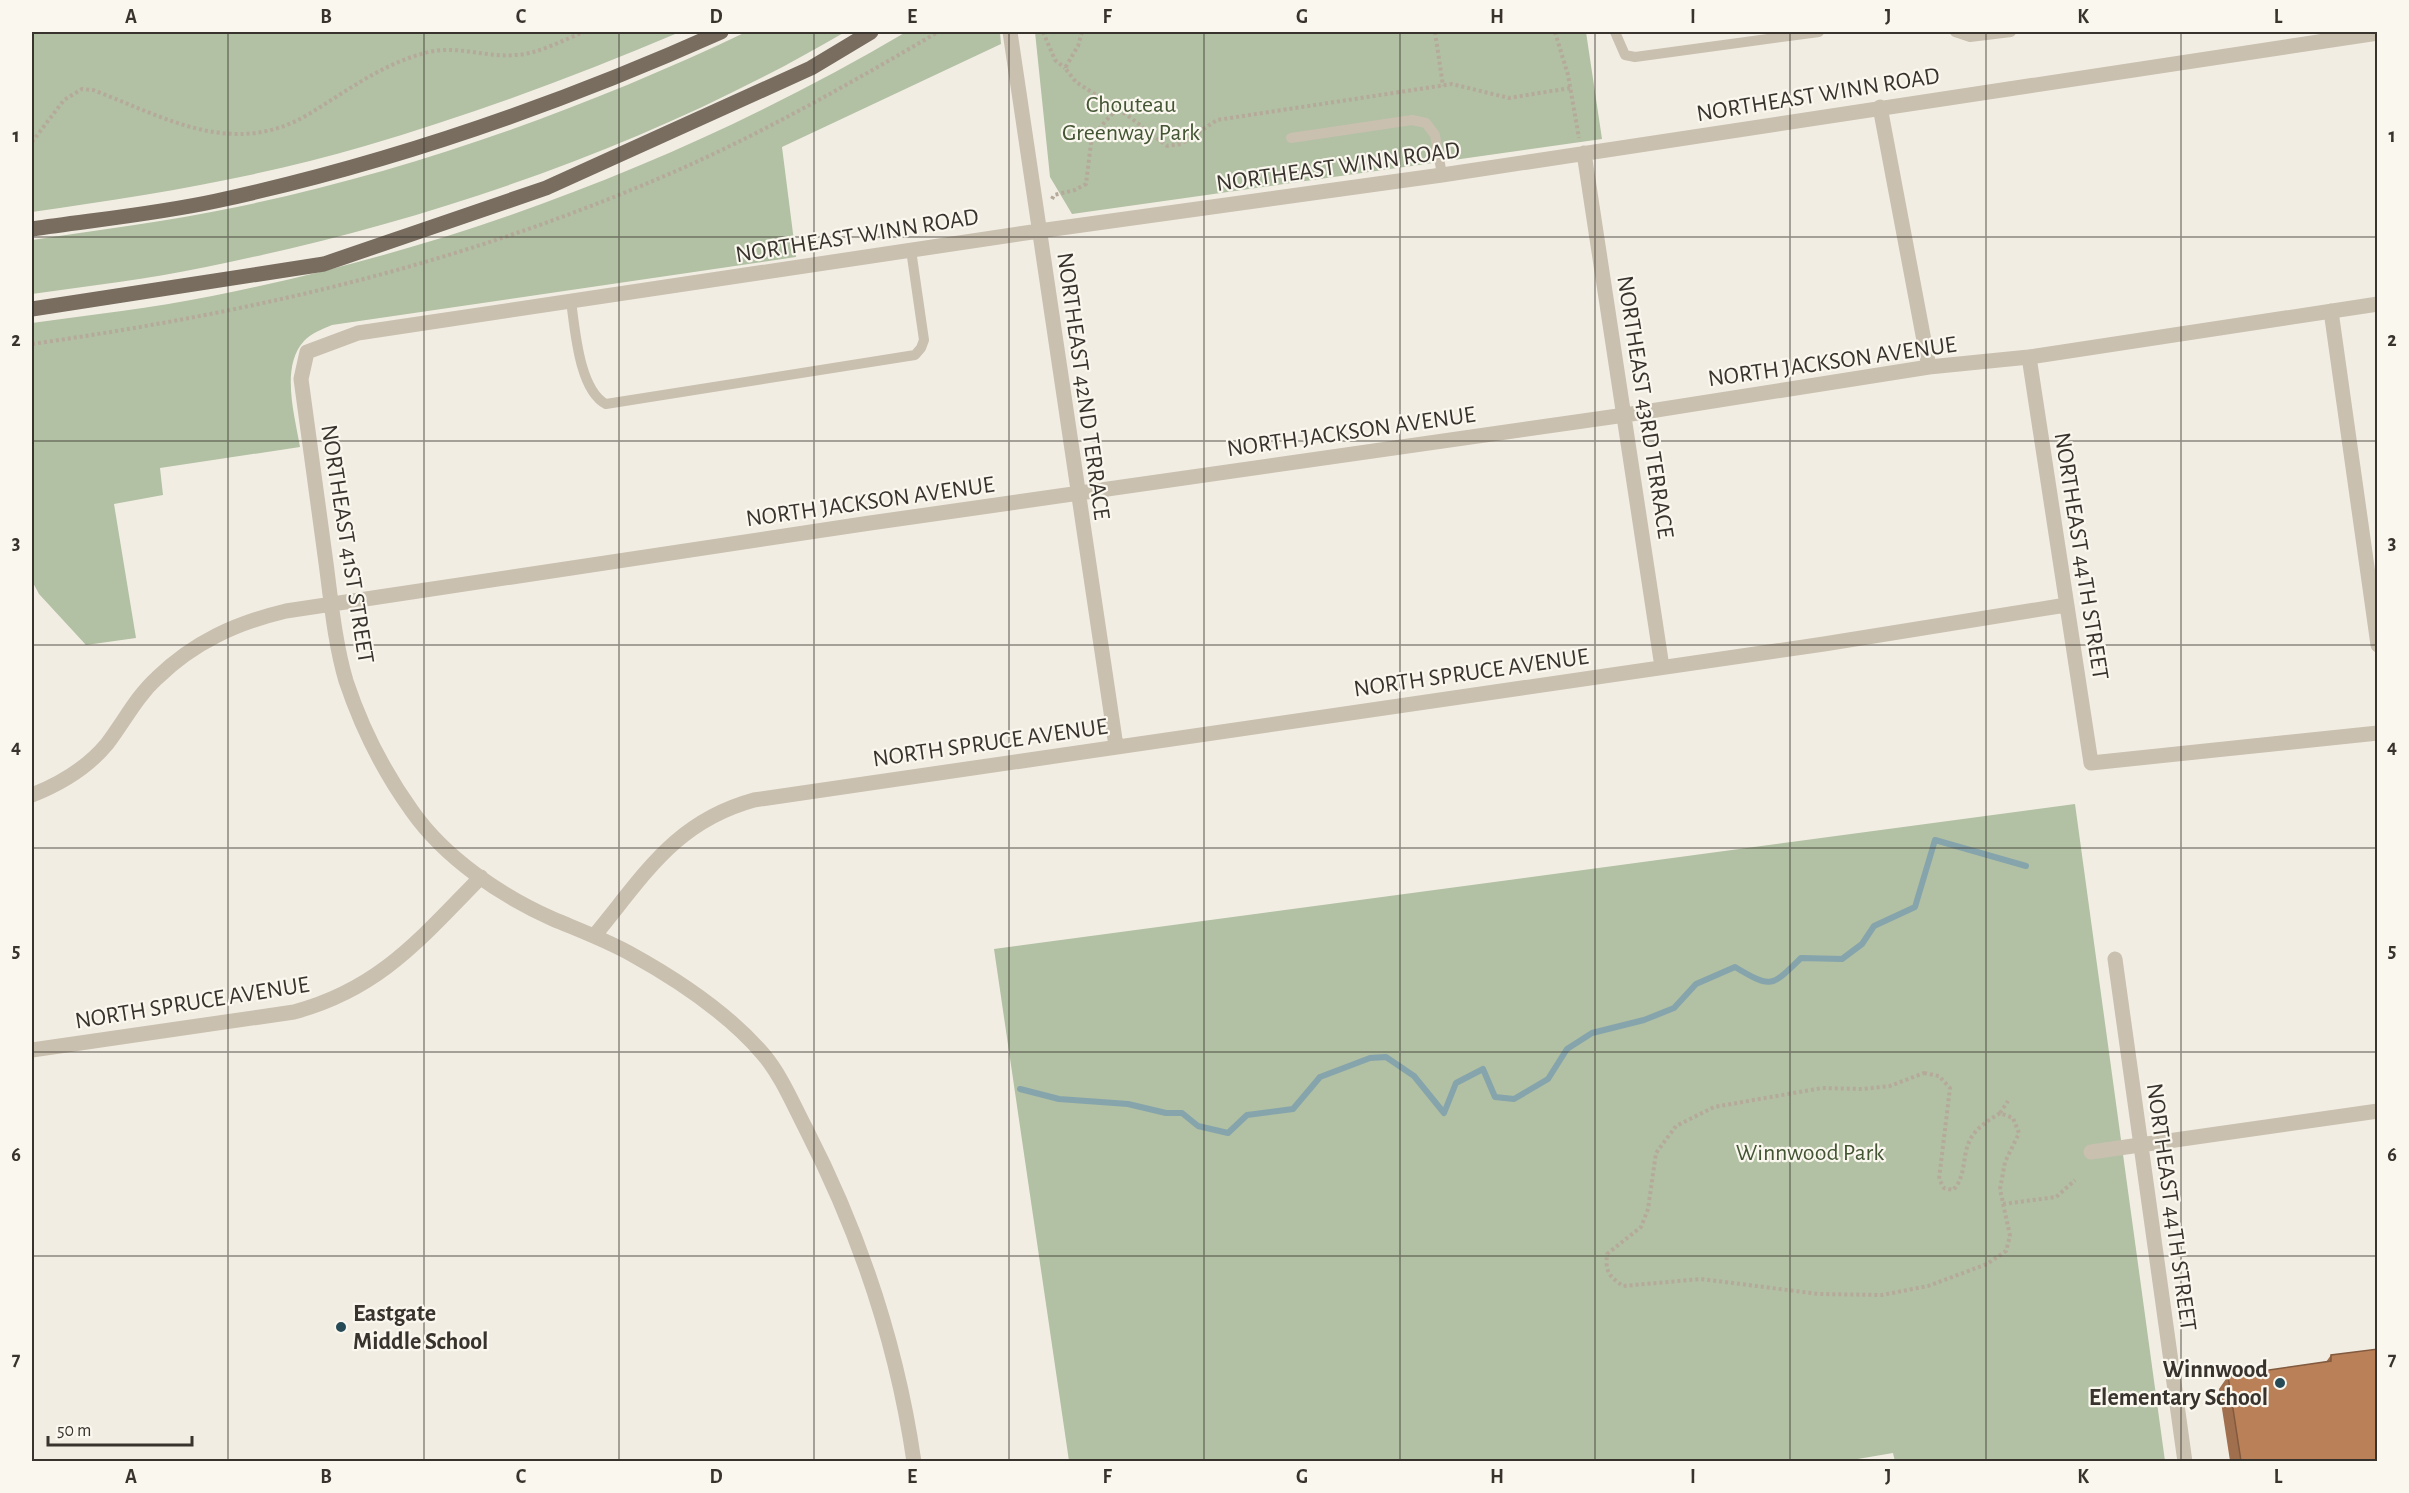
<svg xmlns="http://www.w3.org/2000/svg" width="2409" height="1493" font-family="'Alegreya Sans',sans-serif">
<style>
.green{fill:#b2c0a4}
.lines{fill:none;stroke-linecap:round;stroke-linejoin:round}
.stream{stroke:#85a4ac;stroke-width:6}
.path{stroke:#b5aa9a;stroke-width:4;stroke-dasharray:3 3;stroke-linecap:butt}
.lane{stroke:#c9c0b0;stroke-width:10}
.street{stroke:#c9c0b0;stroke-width:15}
.primary{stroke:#796d60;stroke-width:15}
.wall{fill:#a06f4d}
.building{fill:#ba8159;stroke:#825a3e;stroke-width:1.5}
.grid{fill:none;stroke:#39332d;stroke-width:1.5;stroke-opacity:0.55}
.poi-dot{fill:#264b57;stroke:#faf7ef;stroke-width:2}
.labels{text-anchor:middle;stroke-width:4.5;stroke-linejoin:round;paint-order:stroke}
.street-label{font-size:24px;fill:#39332d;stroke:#faf7ef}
.park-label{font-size:24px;fill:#435533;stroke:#faf7ef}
.poi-label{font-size:24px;font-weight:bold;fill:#39332d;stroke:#faf7ef;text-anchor:start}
.neatline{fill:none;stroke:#39332d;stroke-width:2}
.grid-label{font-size:20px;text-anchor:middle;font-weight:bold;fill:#39332d}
</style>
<rect width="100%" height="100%" fill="#f2ede3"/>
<path class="green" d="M 32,32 L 680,32 C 577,76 473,114 365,146 C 257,178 143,196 32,212 Z
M 746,32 L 845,32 C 649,147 428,222 206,267 C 148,279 90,286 32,294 L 32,240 C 100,230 169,221 237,207 C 414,170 584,109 746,32 Z
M 906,32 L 1000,32 L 1001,44 L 782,147 L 796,257 L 332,325 C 323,329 311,333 304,341 C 280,367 295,416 300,447 L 160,468 L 163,495 L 114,504 L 136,638 L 86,645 L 39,594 L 32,581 L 32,323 C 91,315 152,308 212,296 C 456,248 692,158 906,32 Z
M 1035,32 L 1586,32 L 1602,139 L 1072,214 L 1050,177 Z
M 2075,804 L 2165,1461 L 1895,1462 L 1893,1453 L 1840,1462 L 1069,1461 L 994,949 Z"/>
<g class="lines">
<path class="stream" d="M 1020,1089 L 1059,1099 L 1128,1104 L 1166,1113 L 1182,1113 L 1198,1126 L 1228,1133 L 1247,1115 L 1293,1109 L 1320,1077 L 1370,1058 L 1386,1057 L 1414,1076 L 1444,1113 L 1456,1083 L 1483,1069 L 1495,1097 L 1514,1099 L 1548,1079 L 1567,1049 L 1592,1033 L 1644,1020 L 1674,1008 L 1696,984 L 1735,967 C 1772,989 1771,987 1801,958 L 1842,959 L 1862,944 L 1874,926 L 1915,907 L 1935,840 L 2026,866"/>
<path class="path" d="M 1043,32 L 1055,60 L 1065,68
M 1082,32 L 1078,46 L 1065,68 L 1076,82 L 1127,115 L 1167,146 L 1181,144 L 1217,120 L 1452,84 L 1509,98 L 1570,88
M 1435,32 L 1443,86
M 1555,32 L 1568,75 L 1579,138
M 32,142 L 64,100 L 82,89 L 93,90 C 167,118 233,159 309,114 C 347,91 382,64 425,53 C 456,44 485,58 516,55 C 538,54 563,40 584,32
M 1052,199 L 1054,195 L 1075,190 L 1086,184 L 1091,143 L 1101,126 L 1117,109
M 32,344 C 262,311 471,262 685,167 C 772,128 856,80 938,32
M 1924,1073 L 1939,1076 L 1950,1088 L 1939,1179 L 1944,1188 L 1953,1190 C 1966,1177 1962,1158 1969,1142 C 1975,1128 1988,1121 2000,1113 L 2013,1118 L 2019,1133 L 2005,1162 L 2000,1189 L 2010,1236 L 2006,1251 L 1987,1264 L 1928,1286 L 1882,1295 L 1819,1294 L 1701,1279 L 1623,1286 C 1609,1276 1605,1272 1607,1254 L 1641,1227 L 1648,1209 L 1656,1153 L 1676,1126 L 1714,1107 L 1822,1088 L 1863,1089 L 1890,1086 Z
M 2000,1113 L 2008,1101
M 2003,1204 L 2056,1197 L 2075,1180"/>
<path class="lane" d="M 1615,32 L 1625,55 L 1635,57 L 1819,32
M 1955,32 L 1970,37 L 2011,32
M 1291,138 L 1412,120 L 1426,123 L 1435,135 L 1442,175
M 571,301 C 575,329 579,390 606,404 L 915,355 L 921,348 L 924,340 L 911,250"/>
<path class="street" d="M 1010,32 L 1116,746
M 1880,107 L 1929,367
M 1584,153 L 1662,667
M 2331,311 L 2378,645
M 2029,357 L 2091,763 L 2378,733
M 32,795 C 60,784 87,768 107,744 C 124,722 136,697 157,678 C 194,642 236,623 286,611 L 870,523 L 1625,415 L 1929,367 L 2029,357 L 2378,304
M 594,936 C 644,876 674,822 754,800 L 1824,644 L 2066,605
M 2115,959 L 2185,1462
M 32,1050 L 294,1012 C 380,989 421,938 481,877
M 2091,1152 L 2378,1111
M 914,1462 C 897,1344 860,1234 806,1129 C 793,1104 781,1075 763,1054 C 728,1013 678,980 631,954 C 606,940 579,930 553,919 C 501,896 445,858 412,811 C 384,772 361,726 346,681 C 335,644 331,601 326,563 C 318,502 309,440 301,379 L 307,352 L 358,333 L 1039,231 L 1442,175 L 2378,33"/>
<path class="primary" d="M 32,229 C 93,220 156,214 216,201 C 391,163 558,105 721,32
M 32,309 L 324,264 L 546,188 L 811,68 L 871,32"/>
</g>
<path class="wall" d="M 2331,1355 L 2378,1461 L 2230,1461 L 2219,1389 L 2228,1376 L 2326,1362 Z"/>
<path class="building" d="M 2378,1349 L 2378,1461 L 2241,1461 L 2228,1376 L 2331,1361 L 2331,1355 Z"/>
<path class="grid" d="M 228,32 L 228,1462M 424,32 L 424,1462M 619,32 L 619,1462M 814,32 L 814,1462M 1009,32 L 1009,1462M 1204,32 L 1204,1462M 1400,32 L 1400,1462M 1595,32 L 1595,1462M 1790,32 L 1790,1462M 1986,32 L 1986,1462M 2181,32 L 2181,1462M 32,237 L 2378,237M 32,441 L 2378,441M 32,645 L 2378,645M 32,848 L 2378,848M 32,1052 L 2378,1052M 32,1256 L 2378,1256"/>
<g class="poi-dot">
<circle cx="341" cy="1327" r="6"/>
<circle cx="2280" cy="1383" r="6"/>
</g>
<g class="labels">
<g class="street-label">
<text transform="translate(1818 94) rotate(-9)" y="8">NORTHEAST WINN ROAD</text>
<text transform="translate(1338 166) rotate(-8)" y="8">NORTHEAST WINN ROAD</text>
<text transform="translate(857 235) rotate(-9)" y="8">NORTHEAST WINN ROAD</text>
<text transform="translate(1832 361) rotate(-8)" y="8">NORTH JACKSON AVENUE</text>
<text transform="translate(1084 386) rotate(82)" y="8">NORTHEAST 42ND TERRACE</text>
<text transform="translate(1646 407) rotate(81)" y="8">NORTHEAST 43RD TERRACE</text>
<text transform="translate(1351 431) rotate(-8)" y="8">NORTH JACKSON AVENUE</text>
<text transform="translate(870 501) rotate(-8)" y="8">NORTH JACKSON AVENUE</text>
<text transform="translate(348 544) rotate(81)" y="8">NORTHEAST 41ST STREET</text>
<text transform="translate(2082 556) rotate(81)" y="8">NORTHEAST 44TH STREET</text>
<text transform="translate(1471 672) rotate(-8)" y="8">NORTH SPRUCE AVENUE</text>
<text transform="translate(990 742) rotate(-8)" y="8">NORTH SPRUCE AVENUE</text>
<text transform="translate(192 1002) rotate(-9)" y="8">NORTH SPRUCE AVENUE</text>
<text transform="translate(2172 1207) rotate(82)" y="8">NORTHEAST 44TH STREET</text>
</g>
<g class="park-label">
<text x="1131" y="112">Chouteau<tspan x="1131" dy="28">Greenway Park</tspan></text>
<text x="1810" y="1160">Winnwood Park</text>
</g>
<g class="poi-label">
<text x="353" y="1321">Eastgate<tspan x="353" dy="28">Middle School</tspan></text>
<text x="2268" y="1377" text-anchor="end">Winnwood<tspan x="2268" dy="28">Elementary School</tspan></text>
</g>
</g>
<rect width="2409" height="1493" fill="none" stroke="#faf7ef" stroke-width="66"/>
<path d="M48 1436v9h144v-9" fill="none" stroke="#39332d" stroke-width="3"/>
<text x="57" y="1436" font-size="18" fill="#39332d" stroke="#faf7ef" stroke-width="4.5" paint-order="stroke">50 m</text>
<rect x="33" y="33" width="2343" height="1427" class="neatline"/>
<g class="grid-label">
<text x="131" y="23">A</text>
<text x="326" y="23">B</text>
<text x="521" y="23">C</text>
<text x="716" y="23">D</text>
<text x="912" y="23">E</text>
<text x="1107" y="23">F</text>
<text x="1302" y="23">G</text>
<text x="1497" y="23">H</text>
<text x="1693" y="23">I</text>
<text x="1888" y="23">J</text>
<text x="2083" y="23">K</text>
<text x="2278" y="23">L</text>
<text x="16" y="142">1</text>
<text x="2392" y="142">1</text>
<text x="16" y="346">2</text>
<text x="2392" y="346">2</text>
<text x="16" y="549">3</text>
<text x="2392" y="549">3</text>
<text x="16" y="753">4</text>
<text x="2392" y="753">4</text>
<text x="16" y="957">5</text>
<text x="2392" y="957">5</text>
<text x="16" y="1161">6</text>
<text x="2392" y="1161">6</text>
<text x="16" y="1365">7</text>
<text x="2392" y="1365">7</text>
<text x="131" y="1483">A</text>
<text x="326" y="1483">B</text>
<text x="521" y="1483">C</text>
<text x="716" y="1483">D</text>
<text x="912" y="1483">E</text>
<text x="1107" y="1483">F</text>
<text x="1302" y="1483">G</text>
<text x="1497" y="1483">H</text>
<text x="1693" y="1483">I</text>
<text x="1888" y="1483">J</text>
<text x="2083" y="1483">K</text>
<text x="2278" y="1483">L</text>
</g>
</svg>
